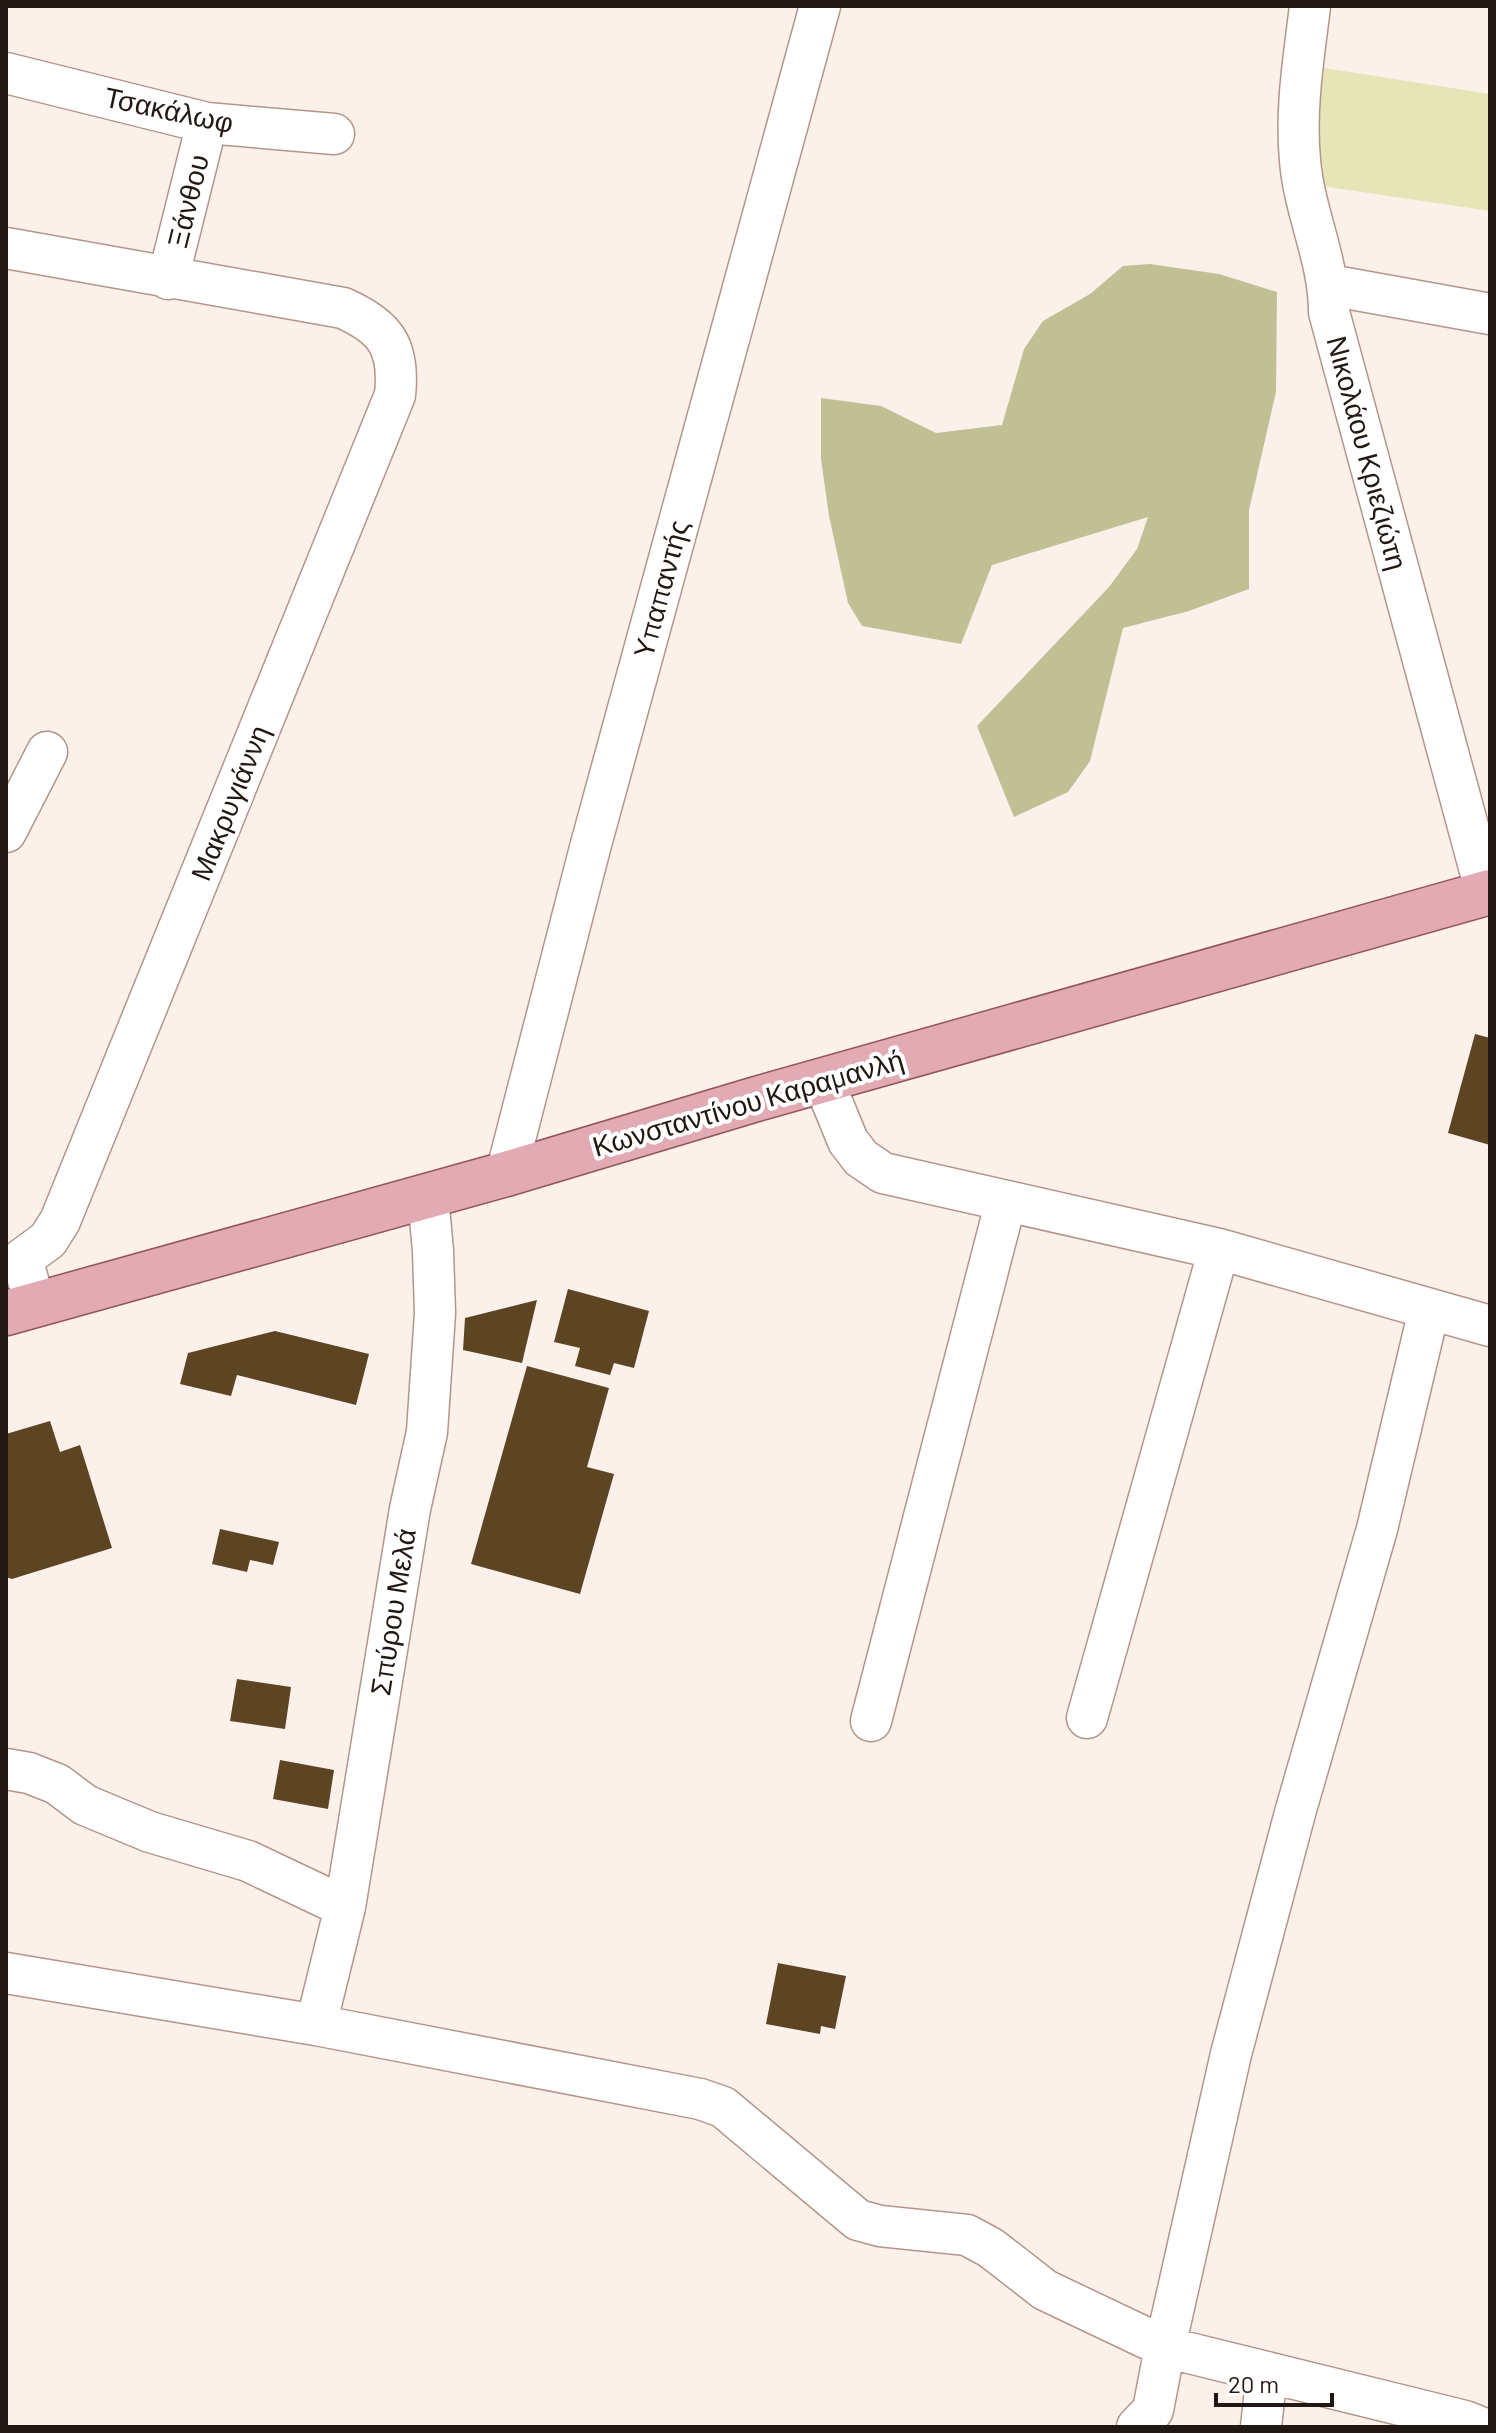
<svg xmlns="http://www.w3.org/2000/svg" width="1496" height="2433" font-family="Barlow,sans-serif">
<style>
.green{fill:#e6e5b8}
.forest{fill:#c1c095}
.building{fill:#5d4524}
.lines{fill:none;stroke-linecap:round;stroke-linejoin:round}
.minor-casing{stroke:#b3968a;stroke-width:43}
.major-casing{stroke:#92535a;stroke-width:47}
.minor{stroke:#fff;stroke-width:40}
.major{stroke:#e2abb3;stroke-width:44}
.labels{text-anchor:middle;stroke-width:8;stroke-linejoin:round;paint-order:stroke}
.street-label{font-size:28px;fill:#221813;stroke:#fff}
</style>
<rect width="100%" height="100%" fill="#fcf0eb"/>
<path class="green" d="M 1318,67 L 1490,94 L 1490,211 L 1321,186 L 1315,150 Z"/>
<path class="forest" d="M 1150,264 L 1219,274 L 1277,292 L 1276,392 L 1249,510 L 1249,589 L 1189,611 L 1123,628 L 1090,761 L 1068,792 L 1014,817 L 977,726 L 1109,587 L 1137,549 L 1148,517 L 992,565 L 961,644 L 862,626 L 848,603 L 829,516 L 821,459 L 821,398 L 881,406 L 936,433 L 1002,425 L 1024,349 L 1043,321 L 1090,294 L 1123,266 Z"/>
<path class="building" d="M 1475,1034 L 1490,1038 L 1490,1145 L 1448,1133 Z
M 568,1289 L 649,1311 L 634,1368 L 614,1363 L 610,1375 L 575,1366 L 580,1348 L 554,1342 Z
M 537,1300 L 522,1363 L 463,1350 L 465,1318 Z
M 275,1331 L 369,1354 L 356,1405 L 237,1375 L 231,1396 L 180,1384 L 188,1353 Z
M 527,1366 L 609,1388 L 587,1467 L 614,1474 L 580,1594 L 471,1564 Z
M 50,1421 L 60,1452 L 80,1445 L 112,1548 L 12,1579 L 6,1577 L 6,1434 Z
M 220,1529 L 279,1542 L 273,1565 L 250,1560 L 247,1572 L 212,1564 Z
M 237,1679 L 291,1687 L 285,1729 L 230,1721 Z
M 280,1760 L 334,1770 L 328,1809 L 273,1799 Z
M 778,1963 L 846,1976 L 835,2029 L 821,2026 L 820,2034 L 766,2024 Z"/>
<g class="lines">
<defs>
<path id="minor" d="M 1310,6 C 1304,57 1295,108 1300,160 C 1304,212 1329,259 1329,312 L 1486,893
M 6,73 L 207,123 L 334,134
M 6,248 L 343,308 C 386,327 400,347 395,395 L 60,1221 L 48,1240 L 22,1259 L 35,1304
M 168,279 L 207,123
M 1329,285 L 1490,314
M 6,832 L 47,752
M 823,1080 L 848,1141 L 861,1158 L 883,1173 L 1219,1249 L 1490,1326
M 506,1174 L 590,848 L 820,6
M 1087,1718 L 1219,1249
M 871,1721 L 1006,1201
M 6,1769 L 29,1773 L 57,1784 L 85,1805 L 150,1832 L 248,1861 L 345,1907
M 6,1973 L 316,2025 L 700,2099 L 723,2107 L 858,2220 L 880,2226 L 967,2235 L 991,2248 L 1045,2290 L 1165,2347 L 1465,2421 L 1480,2427
M 316,2025 L 345,1907 L 410,1509 L 427,1432 L 435,1313 L 433,1251 L 428,1196
M 1137,2427 L 1153,2410 L 1165,2347 L 1231,2054 L 1295,1813 L 1377,1529 L 1429,1310
M 1261,2427 L 1267,2372"/>
<path id="major" d="M 6,1313 L 506,1174 L 753,1100 L 1490,892"/>
</defs>
<use href="#minor" class="minor-casing"/>
<use href="#major" class="major-casing"/>
<use href="#minor" class="minor"/>
<use href="#major" class="major"/>
</g>
<g class="labels">
<g class="street-label">
<text transform="translate(169 110) rotate(12)" y="10">Τσακάλωφ</text>
<text transform="translate(188 201) rotate(-76)" y="10">Ξάνθου</text>
<text transform="translate(1367 453) rotate(75)" y="10">Νικολάου Κριεζιώτη</text>
<text transform="translate(661 589) rotate(-75)" y="10">Υπαπαντής</text>
<text transform="translate(230 803) rotate(-68)" y="10">Μακρυγιάννη</text>
<text transform="translate(748 1103) rotate(-16)" y="10">Κωνσταντίνου Καραμανλή</text>
<text transform="translate(393 1612) rotate(-81)" y="10">Σπύρου Μελά</text>
</g>
</g>
<rect width="1496" height="2433" fill="none" stroke="#221813" stroke-width="16"/>
<path d="M1216 2393v12h116v-12" fill="none" stroke="#221813" stroke-width="4"/>
<text x="1228" y="2393" font-size="24" fill="#221813" stroke="#ffffff" stroke-width="6" paint-order="stroke">20 m</text>
</svg>
